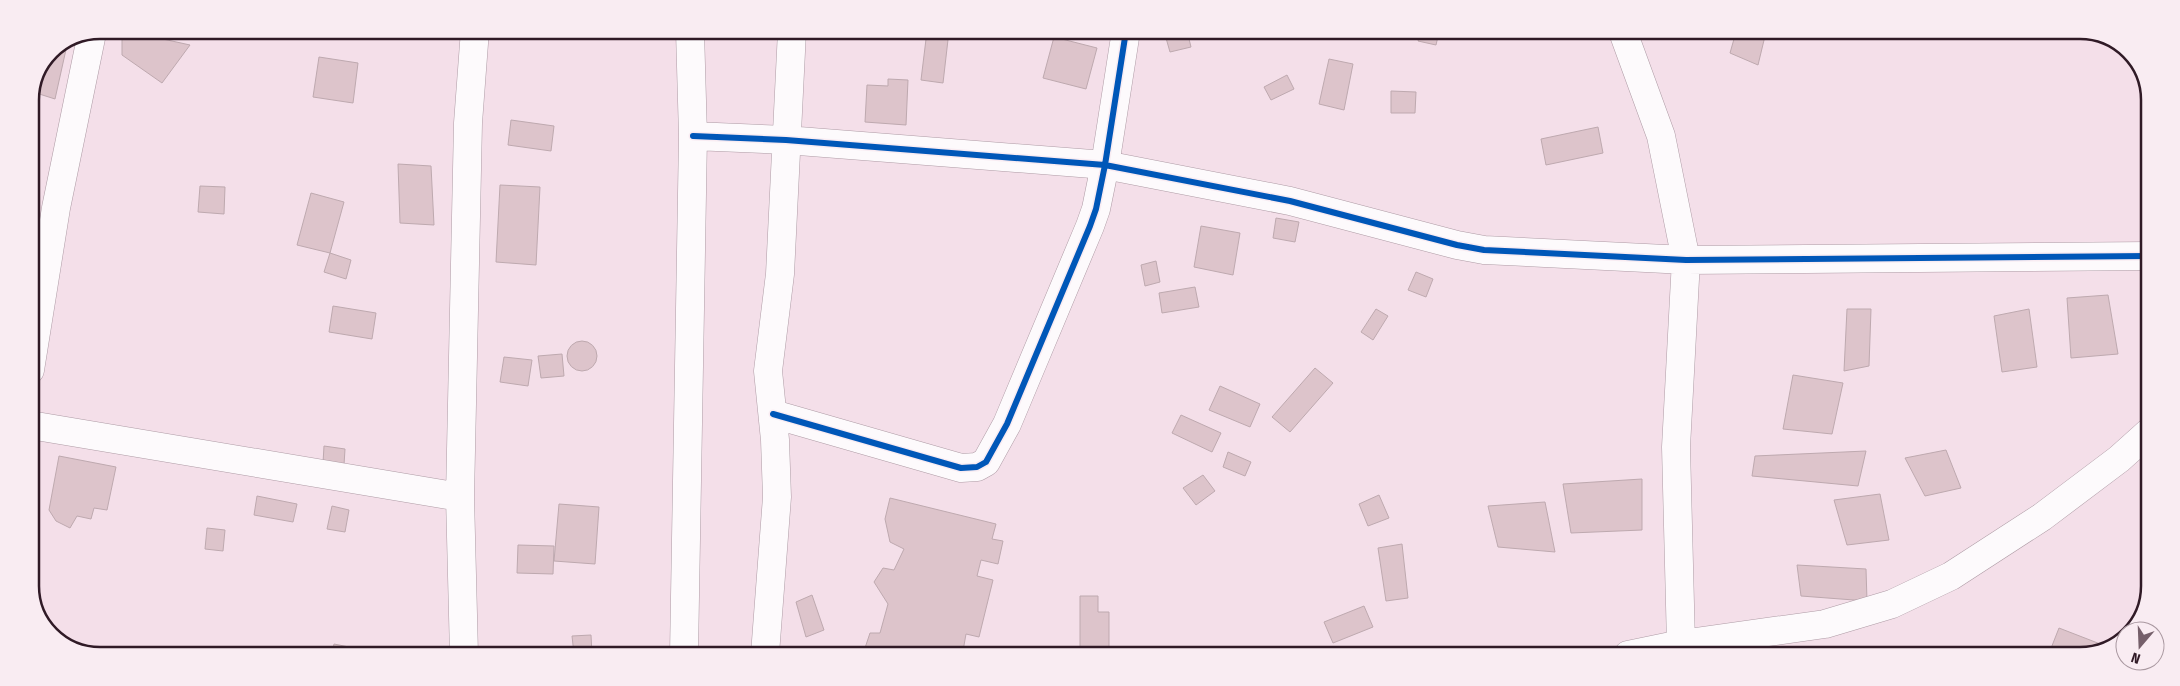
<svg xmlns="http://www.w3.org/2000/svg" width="2180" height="686" font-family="'Fira Sans Condensed',sans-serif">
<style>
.building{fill:#ddc4cb;stroke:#bea9af}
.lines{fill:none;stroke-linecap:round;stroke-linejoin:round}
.minor-casing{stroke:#ae9ba5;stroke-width:29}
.minor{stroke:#fdfafc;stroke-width:28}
.cycleway-casing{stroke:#f9ecf2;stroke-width:9}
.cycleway{stroke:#0057b8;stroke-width:6}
.rim{fill:none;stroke:#301a26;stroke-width:2.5}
</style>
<rect width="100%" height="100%" fill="#f4dfe9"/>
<path class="building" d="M 122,30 L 190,45 L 162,83 L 122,55 Z
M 927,31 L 949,31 L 943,83 L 921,80 Z
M 1164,31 L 1187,31 L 1191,47 L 1170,52 Z
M 1421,32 L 1439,32 L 1436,45 L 1418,41 Z
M 1736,32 L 1758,32 L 1765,36 L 1758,65 L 1730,53 Z
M 1054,37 L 1097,48 L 1086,89 L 1043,78 Z
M 65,44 L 67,45 L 55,99 L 33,92 L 51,50 Z
M 319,57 L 358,63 L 353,103 L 313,97 Z
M 1329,59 L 1353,64 L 1344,110 L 1319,104 Z
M 1287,75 L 1294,89 L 1271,100 L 1264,87 Z
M 888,79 L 908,80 L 906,125 L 865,122 L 867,85 L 888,86 Z
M 1391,91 L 1416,92 L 1415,113 L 1391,113 Z
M 511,120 L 554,126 L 551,151 L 508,145 Z
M 1598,127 L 1603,153 L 1546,165 L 1541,139 Z
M 398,164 L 431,166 L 434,225 L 400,223 Z
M 500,185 L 540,187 L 536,265 L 496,262 Z
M 200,186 L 225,187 L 224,214 L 198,212 Z
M 311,193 L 344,202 L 330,253 L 297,245 Z
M 1276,218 L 1299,222 L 1295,242 L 1273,238 Z
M 1201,226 L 1240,233 L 1233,275 L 1194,267 Z
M 330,253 L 351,260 L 346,279 L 324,272 Z
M 1156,261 L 1160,282 L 1145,286 L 1141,265 Z
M 1416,272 L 1433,279 L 1426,297 L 1408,290 Z
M 1195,287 L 1199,307 L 1162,313 L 1159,293 Z
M 2108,295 L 2118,354 L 2071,358 L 2067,298 Z
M 333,306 L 376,313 L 372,339 L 329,332 Z
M 1376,309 L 1388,316 L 1373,340 L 1361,332 Z
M 1847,309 L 1871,309 L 1869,366 L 1844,371 Z
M 2029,309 L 2037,367 L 2002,372 L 1994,316 Z
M567 356a15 15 0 1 1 30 0a15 15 0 1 1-30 0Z
M 562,354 L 564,376 L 541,378 L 538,356 Z
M 504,357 L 532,360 L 528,386 L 500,382 Z
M 1315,368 L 1333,383 L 1290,432 L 1272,417 Z
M 1793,375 L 1843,383 L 1832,434 L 1783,429 Z
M 1220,386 L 1260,404 L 1250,427 L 1209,410 Z
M 1181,415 L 1221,433 L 1212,452 L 1172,433 Z
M 324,446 L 345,449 L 344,465 L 323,463 Z
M 1946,450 L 1961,488 L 1925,496 L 1905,458 Z
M 1866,451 L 1858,486 L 1752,476 L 1755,456 Z
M 1228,452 L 1251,462 L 1245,476 L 1223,467 Z
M 59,456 L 116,467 L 107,510 L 94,508 L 91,519 L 77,516 L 70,528 L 56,521 L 49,510 Z
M 1203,475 L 1215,491 L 1196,505 L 1183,488 Z
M 1642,479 L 1642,530 L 1571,533 L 1563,484 Z
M 1880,494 L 1889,540 L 1847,545 L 1834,500 Z
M 1379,495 L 1389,518 L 1368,526 L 1359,504 Z
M 257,496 L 297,504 L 293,522 L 254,515 Z
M 890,498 L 996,524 L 992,539 L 1003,541 L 998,564 L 981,560 L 977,576 L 993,580 L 979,637 L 966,634 L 963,651 L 975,655 L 867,655 L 864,651 L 870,633 L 880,633 L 888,604 L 874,582 L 883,568 L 894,570 L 904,549 L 890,542 L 885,519 Z
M 1545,502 L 1555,552 L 1498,547 L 1488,506 Z
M 559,504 L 599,507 L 595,564 L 554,561 Z
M 332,506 L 349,510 L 345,532 L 327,529 Z
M 207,528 L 225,530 L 223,551 L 205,549 Z
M 1402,544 L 1408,598 L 1386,601 L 1378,548 Z
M 518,545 L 554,546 L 553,574 L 517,573 Z
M 1797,565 L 1866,569 L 1867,601 L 1801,596 Z
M 812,595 L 824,630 L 806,637 L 796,602 Z
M 1080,596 L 1098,596 L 1098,612 L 1109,612 L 1109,655 L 1080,655 Z
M 1364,606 L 1373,627 L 1333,643 L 1324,622 Z
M 2059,628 L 2108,647 L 2081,656 L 2048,656 Z
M 591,635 L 592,654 L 574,654 L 572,636 Z
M 334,644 L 354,648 L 353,654 L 310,654 L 311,649 L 332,653 Z
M 1709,644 L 1769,656 L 1706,656 Z"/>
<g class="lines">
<defs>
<path id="minor" d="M 1623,32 L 1661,136 L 1686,260 L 1676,447 L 1681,644
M 693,136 L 786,140 L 1105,165 L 1290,201 L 1457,245 L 1484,250 L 1686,260 L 2149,256
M 30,370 L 56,208 L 92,33
M 773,414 L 961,468 L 977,467 L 986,462 L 1007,424 L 1090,226 L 1096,209 L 1105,165 L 1126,31
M 30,425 L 460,497
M 464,654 L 460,497 L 468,123 L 475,30
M 684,654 L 693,136 L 690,31
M 765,654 L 777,497 L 775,440 L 768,371 L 780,274 L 792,31
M 1628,655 L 1681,644 L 1825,624 L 1892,604 L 1951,576 L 2042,517 L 2119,459 L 2148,433"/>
</defs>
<use href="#minor" class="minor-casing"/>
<use href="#minor" class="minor"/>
<defs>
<path id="cycleway" d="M 693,136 L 786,140 L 1105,165 L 1290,201 L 1457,245 L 1484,250 L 1686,260 L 2149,256
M 773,414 L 961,468 L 977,467 L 986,462 L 1007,424 L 1090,226 L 1096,209 L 1105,165 L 1126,31"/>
</defs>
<use href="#cycleway" class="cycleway-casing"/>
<use href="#cycleway" class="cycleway"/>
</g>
<path d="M0 0H2180V686H0ZM100 39H2080A61 61 0 0 1 2141 100V586A61 61 0 0 1 2080 647H100A61 61 0 0 1 39 586V100A61 61 0 0 1 100 39Z" fill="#f9ecf2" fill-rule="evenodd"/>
<path class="rim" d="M100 39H2080A61 61 0 0 1 2141 100V586A61 61 0 0 1 2080 647H100A61 61 0 0 1 39 586V100A61 61 0 0 1 100 39Z"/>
<g transform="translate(2140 646) rotate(199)"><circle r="24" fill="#f9ecf2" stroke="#a998a0"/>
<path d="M0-4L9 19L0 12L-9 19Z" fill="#755f6a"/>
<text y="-8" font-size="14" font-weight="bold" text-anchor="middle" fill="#301a26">N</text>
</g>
</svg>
